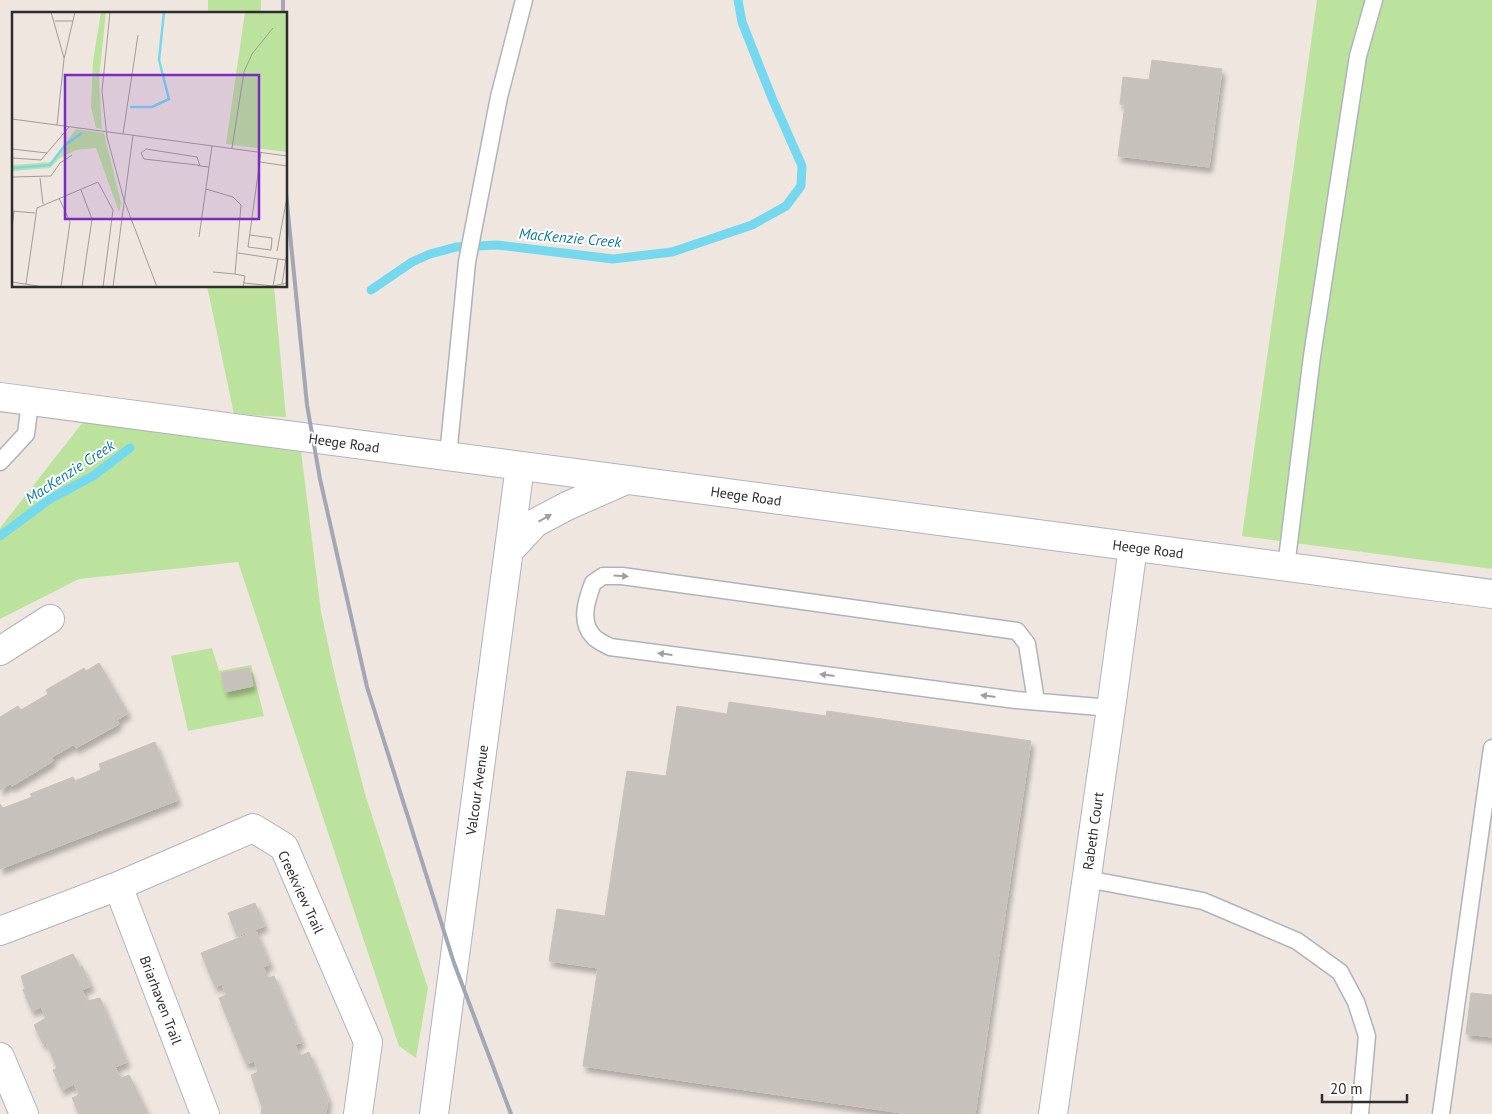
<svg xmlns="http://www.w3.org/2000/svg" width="1492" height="1114" font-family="'PT Sans',sans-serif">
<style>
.green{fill:#bce39d}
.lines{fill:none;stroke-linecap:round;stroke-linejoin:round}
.stream{stroke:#74d9ee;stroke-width:9}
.building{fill:#c7c1bb;stroke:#cac2b9;filter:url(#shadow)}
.service-casing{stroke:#afb3bd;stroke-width:19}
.minor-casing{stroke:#afb3bd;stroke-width:30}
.tertiary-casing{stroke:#afb3bd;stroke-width:30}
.service{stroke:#fff;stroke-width:16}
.minor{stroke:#fff;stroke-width:28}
.tertiary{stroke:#fff;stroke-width:28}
.rail{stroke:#a2a7b6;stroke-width:4}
.oneway{fill:#a0a0a0}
.labels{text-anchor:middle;stroke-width:4;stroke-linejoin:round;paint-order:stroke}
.street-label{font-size:14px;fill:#2d2d2d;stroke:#fff}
.water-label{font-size:15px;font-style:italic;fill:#0f7b9e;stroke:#fff}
.inset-river{fill:none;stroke:#74d9ee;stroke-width:2.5}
.inset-road{fill:none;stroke:#a19c98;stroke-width:1}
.view{fill:#7b2cbf;fill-opacity:0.15;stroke:#7b2cbf;stroke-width:2.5}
.inset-edge{fill:none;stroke:#2d2d2d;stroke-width:2.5}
</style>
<defs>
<filter id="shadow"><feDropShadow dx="3" dy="5.5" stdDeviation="2.5" flood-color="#0004"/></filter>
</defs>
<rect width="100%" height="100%" fill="#eee6df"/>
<path class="green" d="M 208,0 L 261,0 L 261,14 L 208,14 Z
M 1317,0 L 1492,0 L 1492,569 L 1242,536 Z
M 207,286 L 274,286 L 286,417 L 234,414 Z
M 83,422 L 301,451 L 321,612 L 337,685 L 365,794 L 428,988 L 416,1058 L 399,1046 L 238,562 L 79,579 L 0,619 L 0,528 Z
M 212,648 L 219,671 L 251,665 L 264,716 L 188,731 L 171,656 Z"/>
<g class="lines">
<path class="stream" d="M 371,290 L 412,262 L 430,254 L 456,247 L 497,245 L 613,259 L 672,252 L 752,225 L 786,206 L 801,186 L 802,166 L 772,98 L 742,22 L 738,0
M 0,536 L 50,499 L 93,476 L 130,448"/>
</g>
<path class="building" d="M 1152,60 L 1222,69 L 1209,167 L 1118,156 L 1125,105 L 1120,104 L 1123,77 L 1149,80 Z
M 99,663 L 128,713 L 117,720 L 119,724 L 76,748 L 73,745 L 52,757 L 53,761 L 42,768 L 12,786 L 10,784 L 0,790 L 0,717 L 18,706 L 21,710 L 48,694 L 46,690 L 84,668 L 86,671 Z
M 249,668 L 253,686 L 225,692 L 221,673 Z
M 729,702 L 826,716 L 827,711 L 1031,741 L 975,1114 L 909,1114 L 583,1066 L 598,968 L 549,961 L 557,909 L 605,916 L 627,771 L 666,776 L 677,706 L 727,714 Z
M 155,742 L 178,800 L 0,869 L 0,804 L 3,808 L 32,797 L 30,794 L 73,777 L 75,781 L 101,770 L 99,764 Z
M 255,903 L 265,926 L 237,936 L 228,913 Z
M 256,931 L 270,964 L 263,967 L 268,978 L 274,976 L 302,1042 L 295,1045 L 300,1056 L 309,1052 L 328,1099 L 326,1114 L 261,1114 L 262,1107 L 251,1075 L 258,1072 L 254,1061 L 246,1064 L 219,998 L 226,995 L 222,984 L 215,987 L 201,953 Z
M 73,954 L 80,967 L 82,966 L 91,986 L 82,990 L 87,1001 L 100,998 L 127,1062 L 115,1067 L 121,1078 L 129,1075 L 148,1114 L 79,1114 L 72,1098 L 79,1095 L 74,1084 L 62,1090 L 53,1070 L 57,1068 L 46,1042 L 43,1044 L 34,1025 L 46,1018 L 41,1007 L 32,1011 L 23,990 L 25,989 L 21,976 Z
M 1471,993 L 1492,995 L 1492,1037 L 1466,1034 Z"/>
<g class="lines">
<defs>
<path id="service" d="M 448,456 L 467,262 L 499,97 L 524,0
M 0,462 L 26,434 L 30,402
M 1286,567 L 1312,356 L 1358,56 L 1374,0
M 1036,701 L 1027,644 L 1017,631 L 622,576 L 603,576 L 593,583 C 587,599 579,621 593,636 C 597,641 605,644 610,647 L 1016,700 L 1111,708
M 1087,879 L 1203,901 L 1297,941 L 1340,972 L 1356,1002 L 1367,1036 L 1360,1114
M 1441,1114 L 1492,748"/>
<path id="minor" d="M 0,651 L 50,619
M 118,886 L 205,1114
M 0,931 L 118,886 L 253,828 L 284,847 L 368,1042 L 358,1114
M 0,1057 L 24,1114
M 1053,1114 L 1111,708 L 1133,547"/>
<path id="tertiary" d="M 0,397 L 1492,594
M 509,551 L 535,523 L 567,506 L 626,480
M 434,1114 L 520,466"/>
</defs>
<use href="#service" class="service-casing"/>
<use href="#minor" class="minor-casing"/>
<use href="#tertiary" class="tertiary-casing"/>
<use href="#service" class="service"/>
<use href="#minor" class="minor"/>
<use href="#tertiary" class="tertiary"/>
<path class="rail" d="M 283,14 L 283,0
M 286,193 L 307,405 L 320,479 L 367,687 L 454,963 L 511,1114"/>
</g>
<defs><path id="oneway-solid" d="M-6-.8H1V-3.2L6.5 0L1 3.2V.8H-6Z" transform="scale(1.25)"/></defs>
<g class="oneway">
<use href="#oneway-solid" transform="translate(545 518) rotate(-29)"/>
<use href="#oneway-solid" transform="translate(621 576) rotate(3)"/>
<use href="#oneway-solid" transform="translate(665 654) rotate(-173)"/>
<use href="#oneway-solid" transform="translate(827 675) rotate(-173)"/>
<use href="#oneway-solid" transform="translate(988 696) rotate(-173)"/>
</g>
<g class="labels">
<g class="street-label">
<text transform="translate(344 443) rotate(8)" y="5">Heege Road</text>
<text transform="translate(746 496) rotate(8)" y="5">Heege Road</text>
<text transform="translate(1148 549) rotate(7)" y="5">Heege Road</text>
<text transform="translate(477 790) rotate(-82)" y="5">Valcour Avenue</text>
<text transform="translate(1093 831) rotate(-82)" y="5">Rabeth Court</text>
<text transform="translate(301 892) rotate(65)" y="5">Creekview Trail</text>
<text transform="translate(161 1000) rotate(69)" y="5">Briarhaven Trail</text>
</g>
<g class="water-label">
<text transform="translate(570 238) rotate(5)" y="5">MacKenzie Creek</text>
<text transform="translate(70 472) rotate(-33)" y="5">MacKenzie Creek</text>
</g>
</g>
<g transform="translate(12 12)">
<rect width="275" height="275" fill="#eee6df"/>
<path d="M 89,0 L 94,0 L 87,67 L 90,117 L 84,116 L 79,95 L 81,49 ZM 233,0 L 275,0 L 275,140 L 214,132 ZM 64,117 L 92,121 L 109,191 L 107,200 L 84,136 L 64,138 L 48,146 L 38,156 L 0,159 L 0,153 L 39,150 Z" fill="#bce39d"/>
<path class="inset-river" d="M 118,95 L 140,95 L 157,87 L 147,48 L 152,0M 0,156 L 38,153 L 53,133 L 70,121"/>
<path class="inset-road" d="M 39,0 L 52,46M 98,0 L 90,79 L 95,125 L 112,188 L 145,275M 43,9 L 61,9M 0,107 L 275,144M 45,113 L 52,47 L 63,0M 111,122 L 126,23M 220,136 L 232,60 L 240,42 L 261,16M 0,137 L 35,141M 0,146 L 29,148 L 57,115M 248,150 L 275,154M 188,154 L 185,145 L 134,137 L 129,141 L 132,147 L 185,153 L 188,154 L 197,155M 0,165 L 39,164 L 48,151 L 60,143M 28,166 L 31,192M 194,177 L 221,185 L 229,193 L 223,262 L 233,264 L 231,275M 69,178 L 80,207 L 70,275M 47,186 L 58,210 L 49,275M 0,199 L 23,201M 0,216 L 2,199M 238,223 L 260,226 L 259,238 L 236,235 L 249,140M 187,225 L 200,134M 265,239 L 275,185M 226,241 L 266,247M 201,260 L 223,262M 0,270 L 32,275M 232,271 L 261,274 L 275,271M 14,272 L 25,196 L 86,170 L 101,198 L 91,275M 270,272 L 275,240M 261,274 L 266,247 L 274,248M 101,275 L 121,123"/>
<path class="view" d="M 53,63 L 247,63 L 247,207 L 53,207 Z"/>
<rect width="275" height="275" class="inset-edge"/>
</g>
<path d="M1322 1094v8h85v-8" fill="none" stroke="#2d2d2d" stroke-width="2.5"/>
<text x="1330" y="1094" font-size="15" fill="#2d2d2d" stroke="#ffffff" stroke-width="4" paint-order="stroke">20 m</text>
</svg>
